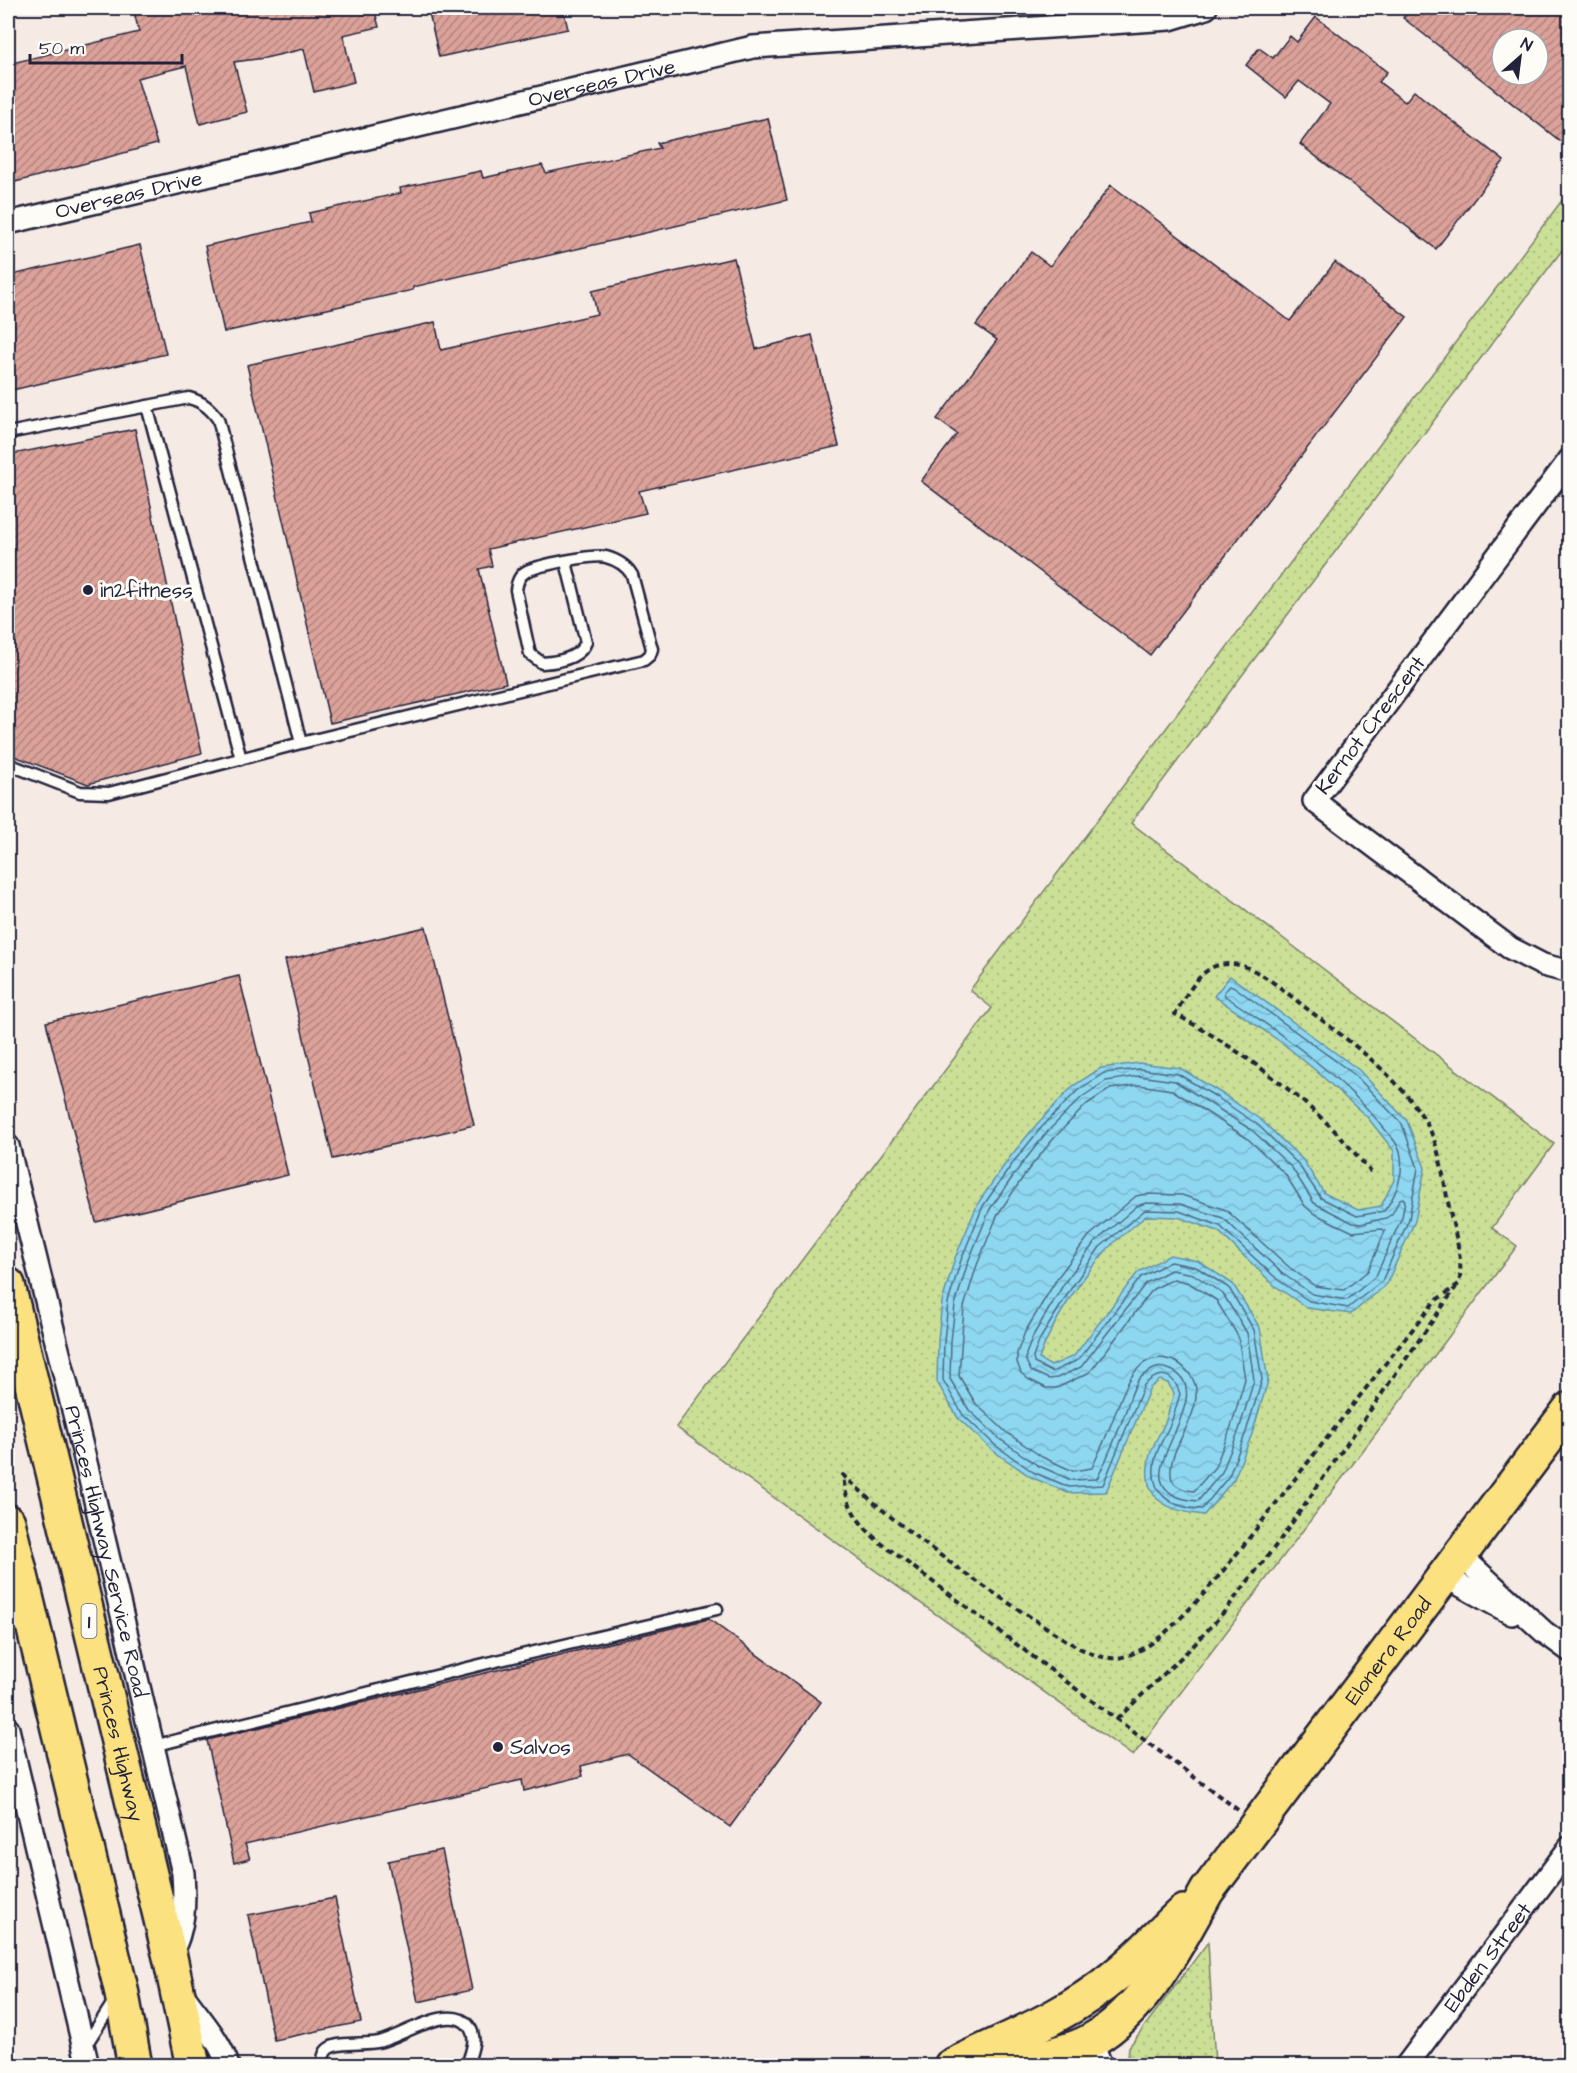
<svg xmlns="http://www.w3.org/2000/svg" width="1577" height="2073" font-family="'Architects Daughter',sans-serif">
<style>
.green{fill:url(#green-dots);stroke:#768168;stroke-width:1.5}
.water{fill:url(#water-waves);stroke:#638fa8;stroke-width:1.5}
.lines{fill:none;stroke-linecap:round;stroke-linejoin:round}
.shore{stroke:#4d6a83;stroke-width:1.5}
.building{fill:url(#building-hatch);stroke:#22223b;stroke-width:1.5;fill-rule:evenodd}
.service-casing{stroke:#22223b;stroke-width:15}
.minor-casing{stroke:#22223b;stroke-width:26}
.tertiary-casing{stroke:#22223b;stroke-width:32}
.primary-casing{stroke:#22223b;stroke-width:38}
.trunk-casing{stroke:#22223b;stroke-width:38}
.path{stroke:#22223b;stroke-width:4;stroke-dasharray:6 4.5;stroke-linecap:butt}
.service{stroke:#fdfcf7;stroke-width:10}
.minor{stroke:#fdfcf7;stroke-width:21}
.tertiary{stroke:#fdfcf7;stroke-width:27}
.primary{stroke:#fbe180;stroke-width:33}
.trunk{stroke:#fbe180;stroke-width:33}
.poi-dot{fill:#22223b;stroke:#fdfcf7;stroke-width:2}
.labels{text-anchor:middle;stroke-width:6;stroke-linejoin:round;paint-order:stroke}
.shield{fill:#fdfcf7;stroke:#646373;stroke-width:1.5}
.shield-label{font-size:20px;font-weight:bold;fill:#22223b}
.street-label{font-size:21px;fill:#22223b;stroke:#fdfcf7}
.poi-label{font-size:21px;fill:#22223b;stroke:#fdfcf7;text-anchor:start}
</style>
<defs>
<pattern id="green-dots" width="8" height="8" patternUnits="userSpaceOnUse" patternTransform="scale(1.5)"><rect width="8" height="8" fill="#cbe096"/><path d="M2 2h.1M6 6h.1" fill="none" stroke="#aec082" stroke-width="1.8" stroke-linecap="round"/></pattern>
<pattern id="water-waves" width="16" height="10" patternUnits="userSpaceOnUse" patternTransform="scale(1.5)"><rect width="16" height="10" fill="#8ed7f0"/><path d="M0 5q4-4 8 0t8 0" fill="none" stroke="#7ab8cf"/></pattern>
<pattern id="building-hatch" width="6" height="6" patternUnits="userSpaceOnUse" patternTransform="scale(1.5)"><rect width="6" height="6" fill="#dca29a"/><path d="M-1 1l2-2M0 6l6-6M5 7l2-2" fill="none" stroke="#b2847f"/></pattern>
</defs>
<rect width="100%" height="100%" fill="#f6eae4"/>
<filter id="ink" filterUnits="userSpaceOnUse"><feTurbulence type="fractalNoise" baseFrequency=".0167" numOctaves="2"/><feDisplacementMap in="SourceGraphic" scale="12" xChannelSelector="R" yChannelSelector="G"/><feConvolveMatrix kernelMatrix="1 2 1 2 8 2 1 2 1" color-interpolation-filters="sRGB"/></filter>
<g filter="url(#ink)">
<path class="green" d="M 1569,191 L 1569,241 L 1131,823 L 1554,1144 L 1492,1228 L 1517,1246 L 1133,1756 L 676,1427 L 992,1008 L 970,990 Z
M 1208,1942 L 1215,2065 L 1127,2065 L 1129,2047 Z"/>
<path class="water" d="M 1230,976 L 1359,1070 L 1407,1121 L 1425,1168 L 1415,1221 L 1386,1285 L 1351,1314 L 1307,1308 L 1274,1285 L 1218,1231 L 1178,1217 L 1146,1216 C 1132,1228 1115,1239 1104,1253 C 1080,1280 1050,1326 1039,1359 L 1051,1366 L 1074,1356 L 1138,1272 L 1170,1255 L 1198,1261 L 1233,1284 L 1260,1328 L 1268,1381 L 1252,1434 L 1234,1479 L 1204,1515 C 1169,1511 1141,1501 1149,1459 C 1151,1446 1161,1433 1166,1420 C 1169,1411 1171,1402 1174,1393 L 1168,1383 L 1160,1380 L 1150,1388 L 1106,1492 L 1068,1493 L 1031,1477 L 992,1450 L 958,1418 L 937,1382 L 938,1340 L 942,1302 L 955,1258 L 978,1203 L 1010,1157 L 1037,1124 L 1073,1086 L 1101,1068 L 1139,1063 L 1180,1068 L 1221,1093 L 1261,1120 L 1303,1160 L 1324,1193 L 1358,1210 L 1381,1206 L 1394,1180 L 1394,1151 L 1368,1118 L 1315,1070 L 1285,1045 L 1214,996 Z"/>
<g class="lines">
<path class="shore" d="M 1230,986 L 1233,986 L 1355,1075 L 1402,1124 L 1418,1168 L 1409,1219 L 1382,1281 L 1348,1308 L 1309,1301 L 1278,1280 L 1220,1226 L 1179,1211 L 1145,1210 L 1100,1247 L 1072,1287 L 1040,1339 L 1033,1357 L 1034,1363 L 1052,1372 L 1078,1360 L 1141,1277 L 1170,1262 L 1196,1267 L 1229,1288 L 1254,1330 L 1262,1380 L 1246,1432 L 1229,1476 L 1202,1509 C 1171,1508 1148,1494 1155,1460 C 1157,1448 1165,1436 1170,1425 C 1174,1415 1177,1404 1180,1394 C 1173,1372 1160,1370 1144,1385 L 1103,1485 L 1069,1487 L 1033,1472 L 995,1445 L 963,1415 L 943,1380 L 944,1341 L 948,1303 L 961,1260 L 983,1206 L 1015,1160 L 1041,1128 L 1077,1091 L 1104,1073 L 1139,1069 L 1178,1074 L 1218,1098 L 1258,1125 L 1298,1164 L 1321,1198 L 1357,1216 L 1384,1211 C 1397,1194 1405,1172 1400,1151 C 1398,1144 1391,1137 1387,1132 C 1345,1078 1282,1034 1225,996 L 1224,992 Z
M 1139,1076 L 1175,1081 L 1253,1131 L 1292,1168 L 1314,1203 L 1353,1223 L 1361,1224 L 1386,1218 L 1392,1214 L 1400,1199 L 1403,1198 L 1405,1201 L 1402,1217 L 1376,1276 L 1347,1300 L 1312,1294 L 1283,1274 L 1223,1218 L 1180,1204 L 1146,1203 L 1137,1206 L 1095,1242 L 1065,1282 L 1034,1334 L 1026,1354 L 1026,1361 L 1031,1371 L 1049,1379 L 1057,1378 L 1081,1367 L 1146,1283 L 1171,1270 L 1193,1274 L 1223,1294 L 1247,1333 L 1254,1380 L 1239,1430 L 1222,1472 L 1198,1501 C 1184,1500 1165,1496 1161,1479 C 1156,1449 1213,1389 1171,1370 C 1163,1367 1157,1366 1150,1371 C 1146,1373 1142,1376 1139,1379 C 1132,1388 1129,1403 1125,1413 C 1117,1435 1108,1456 1098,1477 L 1096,1479 L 1071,1480 L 1037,1465 L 1000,1439 L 969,1410 L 950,1379 L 951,1341 L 955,1305 L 968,1262 L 990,1209 L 1021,1165 L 1047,1132 L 1082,1097 L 1106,1081 Z
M 1139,1085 L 1172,1090 L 1247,1138 L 1285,1174 L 1305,1206 L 1313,1213 L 1353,1232 L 1382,1229 L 1385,1231 L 1368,1271 L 1344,1290 L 1315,1286 L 1289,1267 L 1226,1210 L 1182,1195 L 1146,1194 L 1136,1196 L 1089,1236 L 1058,1277 L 1025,1332 L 1017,1353 L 1017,1362 L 1021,1373 L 1028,1379 L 1046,1388 L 1057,1388 L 1090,1372 L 1153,1289 L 1174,1279 L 1189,1283 L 1216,1300 L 1238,1336 L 1245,1379 L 1231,1427 L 1215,1467 L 1194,1491 C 1184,1490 1171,1487 1171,1474 C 1169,1447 1198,1420 1196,1391 C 1196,1380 1186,1367 1176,1362 C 1135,1344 1123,1394 1112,1422 C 1106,1437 1099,1453 1092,1468 L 1073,1471 L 1042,1457 L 1006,1432 L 976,1404 L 959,1376 L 964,1307 L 977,1265 L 998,1214 L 1028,1170 L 1054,1138 L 1087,1104 L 1110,1089 Z"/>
</g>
<path class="building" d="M 133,8 L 374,8 L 379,27 L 343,35 L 354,82 L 314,92 L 304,49 L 265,58 L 234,62 L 247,112 L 200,124 L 186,66 L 137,78 L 157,144 L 8,184 L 8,64 L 139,32 Z
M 428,8 L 563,8 L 568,29 L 439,57 Z
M 1411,8 L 1569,8 L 1569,148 L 1403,18 ZM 1502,39 L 1538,39 L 1538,75 L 1502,75 Z
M 1316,17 L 1387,72 L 1379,82 L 1405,102 L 1414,91 L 1504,161 L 1436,249 L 1300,144 L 1330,104 L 1299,81 L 1286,97 L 1246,65 L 1259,48 L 1273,58 L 1290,36 L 1297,42 Z
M 768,118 L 787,200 L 413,287 L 413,290 L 224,332 L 205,246 L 311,222 L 309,213 L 401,193 L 400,188 L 481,171 L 483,178 L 542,165 L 546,173 L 660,148 L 657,143 Z
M 1111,185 L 1290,321 L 1335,262 L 1407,317 L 1150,655 L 921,481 L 957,434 L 937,419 L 997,340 L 976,325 L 1031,252 L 1050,266 Z
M 140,245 L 166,354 L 8,391 L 8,276 Z
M 734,258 L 756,349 L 812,335 L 839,446 L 639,491 L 646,513 L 488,549 L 492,566 L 479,569 L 506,683 L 330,723 L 247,365 L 435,322 L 441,350 L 597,314 L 592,291 Z
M 135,429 L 202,753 L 88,784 L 14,756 L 8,726 L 8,455 Z
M 426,927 L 474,1125 L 333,1159 L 285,960 Z
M 239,976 L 288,1175 L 96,1222 L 46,1022 Z
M 709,1619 L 821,1702 L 730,1827 L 628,1754 L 581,1766 L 583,1776 L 524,1791 L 522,1780 L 245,1844 L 250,1859 L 234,1863 L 207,1740 Z
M 442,1850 L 472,1990 L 418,2002 L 388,1861 Z
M 335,1898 L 361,2022 L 274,2040 L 248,1915 Z"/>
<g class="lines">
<defs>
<path id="service" d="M 147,406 L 241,759
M 8,433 L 189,398 C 203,402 210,408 218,419 L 301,743 L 109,793 L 80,792 L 8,764
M 301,743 L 644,660 L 650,655 L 652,649 L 632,575 C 626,565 617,560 606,557 C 594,554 539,565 527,571 C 519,575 517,582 516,590 L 530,654 L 542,663 C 558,662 580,658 586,642 L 566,562
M 153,1746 L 492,1662 L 717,1609
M 84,2048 L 116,1998
M 323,2066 C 323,2059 323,2053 328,2049 C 337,2041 365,2045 378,2042 C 401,2037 450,2003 468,2025 C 477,2036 473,2047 469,2059"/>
<g id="minor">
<path id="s1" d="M 8,223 L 753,47 L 1170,19 L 1206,8"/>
<path d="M 1570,459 L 1314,801 L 1510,948 L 1543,965 L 1570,972"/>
<path id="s2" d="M 8,1146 L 89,1475 L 183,1873 C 185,1903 185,1929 170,1956"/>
<path d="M 1460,1555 L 1544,1632 L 1570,1651"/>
<path d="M 1444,1576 L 1512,1614"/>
<path d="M 8,1622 L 31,1615"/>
<path d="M 8,1729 L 88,2066"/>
<path d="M 184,1996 C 199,2018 220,2039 228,2066"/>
<path id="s3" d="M 1406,2066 L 1570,1847"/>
</g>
<path id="tertiary" d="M 1089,2042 L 1098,2066"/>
<g id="primary">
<path d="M 951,2066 C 1007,2039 1068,2016 1116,1975 C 1140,1956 1160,1933 1183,1912"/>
<path id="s4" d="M 983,2066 C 1014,2062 1063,2056 1090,2041 C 1144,2012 1178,1943 1207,1891 L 1570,1409"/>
</g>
<g id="trunk">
<path id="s5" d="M 8,1285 L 170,1957 L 193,2066"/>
<path d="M 8,1522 L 121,1989 L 135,2066"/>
</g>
</defs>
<use href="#service" class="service-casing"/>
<use href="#minor" class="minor-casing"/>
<use href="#tertiary" class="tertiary-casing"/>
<use href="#primary" class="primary-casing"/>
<use href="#trunk" class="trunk-casing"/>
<path class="path" d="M 1117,1719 L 1195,1644 L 1224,1612 L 1280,1540 L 1456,1287
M 1238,1810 L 877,1540 C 855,1519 846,1505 843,1475 C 902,1530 969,1578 1038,1622 C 1059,1635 1085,1656 1110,1658 C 1129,1660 1154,1643 1167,1631 C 1211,1591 1247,1540 1284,1493 C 1334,1429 1384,1365 1435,1301 L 1459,1284 C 1464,1259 1454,1231 1449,1207 C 1443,1179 1441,1150 1427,1124 C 1399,1076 1349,1041 1306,1008 C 1288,994 1268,976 1246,967 C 1238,964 1228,963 1219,965 C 1199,969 1185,998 1175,1014 C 1231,1044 1285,1083 1331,1127 C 1345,1141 1358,1157 1371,1172"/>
<use href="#service" class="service"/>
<use href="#minor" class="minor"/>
<use href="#tertiary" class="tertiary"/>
<use href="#primary" class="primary"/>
<use href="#trunk" class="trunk"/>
</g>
</g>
<g class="poi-dot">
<circle cx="88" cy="590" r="6"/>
<circle cx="498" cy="1747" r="6"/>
</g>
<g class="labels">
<rect class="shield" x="81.5" y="1604" width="15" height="34" rx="4.5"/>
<g class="shield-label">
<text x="89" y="1628">1</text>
</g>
<g class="street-label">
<text dy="7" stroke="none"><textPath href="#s1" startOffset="610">Overseas Drive</textPath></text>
<text dy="7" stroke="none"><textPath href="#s1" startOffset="124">Overseas Drive</textPath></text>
<text transform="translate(1370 725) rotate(-53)" y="7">Kernot Crescent</text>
<text dy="7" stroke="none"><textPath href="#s2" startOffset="417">Princes Highway Service Road</textPath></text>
<text dy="7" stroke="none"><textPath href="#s4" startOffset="604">Elonera Road</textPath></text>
<text dy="7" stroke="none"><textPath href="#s5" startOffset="472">Princes Highway</textPath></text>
<text dy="7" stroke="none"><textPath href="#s3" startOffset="136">Ebden Street</textPath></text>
</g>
<g class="poi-label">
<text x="100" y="597">in2fitness</text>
<text x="510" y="1754">Salvos</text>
</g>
</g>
<rect width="1577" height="2073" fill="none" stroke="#fdfcf7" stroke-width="30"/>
<rect x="15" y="15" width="1547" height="2043" fill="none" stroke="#22223b" stroke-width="2" filter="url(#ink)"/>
<g transform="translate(1520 57) rotate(28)"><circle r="28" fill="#fdfcf7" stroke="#a5a5ac" stroke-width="1.5"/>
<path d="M0-4.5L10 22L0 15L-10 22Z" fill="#22223b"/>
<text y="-9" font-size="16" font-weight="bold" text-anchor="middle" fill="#22223b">N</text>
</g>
<path d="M30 54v9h152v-9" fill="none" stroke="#22223b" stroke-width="3"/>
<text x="39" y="54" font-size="18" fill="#22223b" stroke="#fdfcf7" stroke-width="4.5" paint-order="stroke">50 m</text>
</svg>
